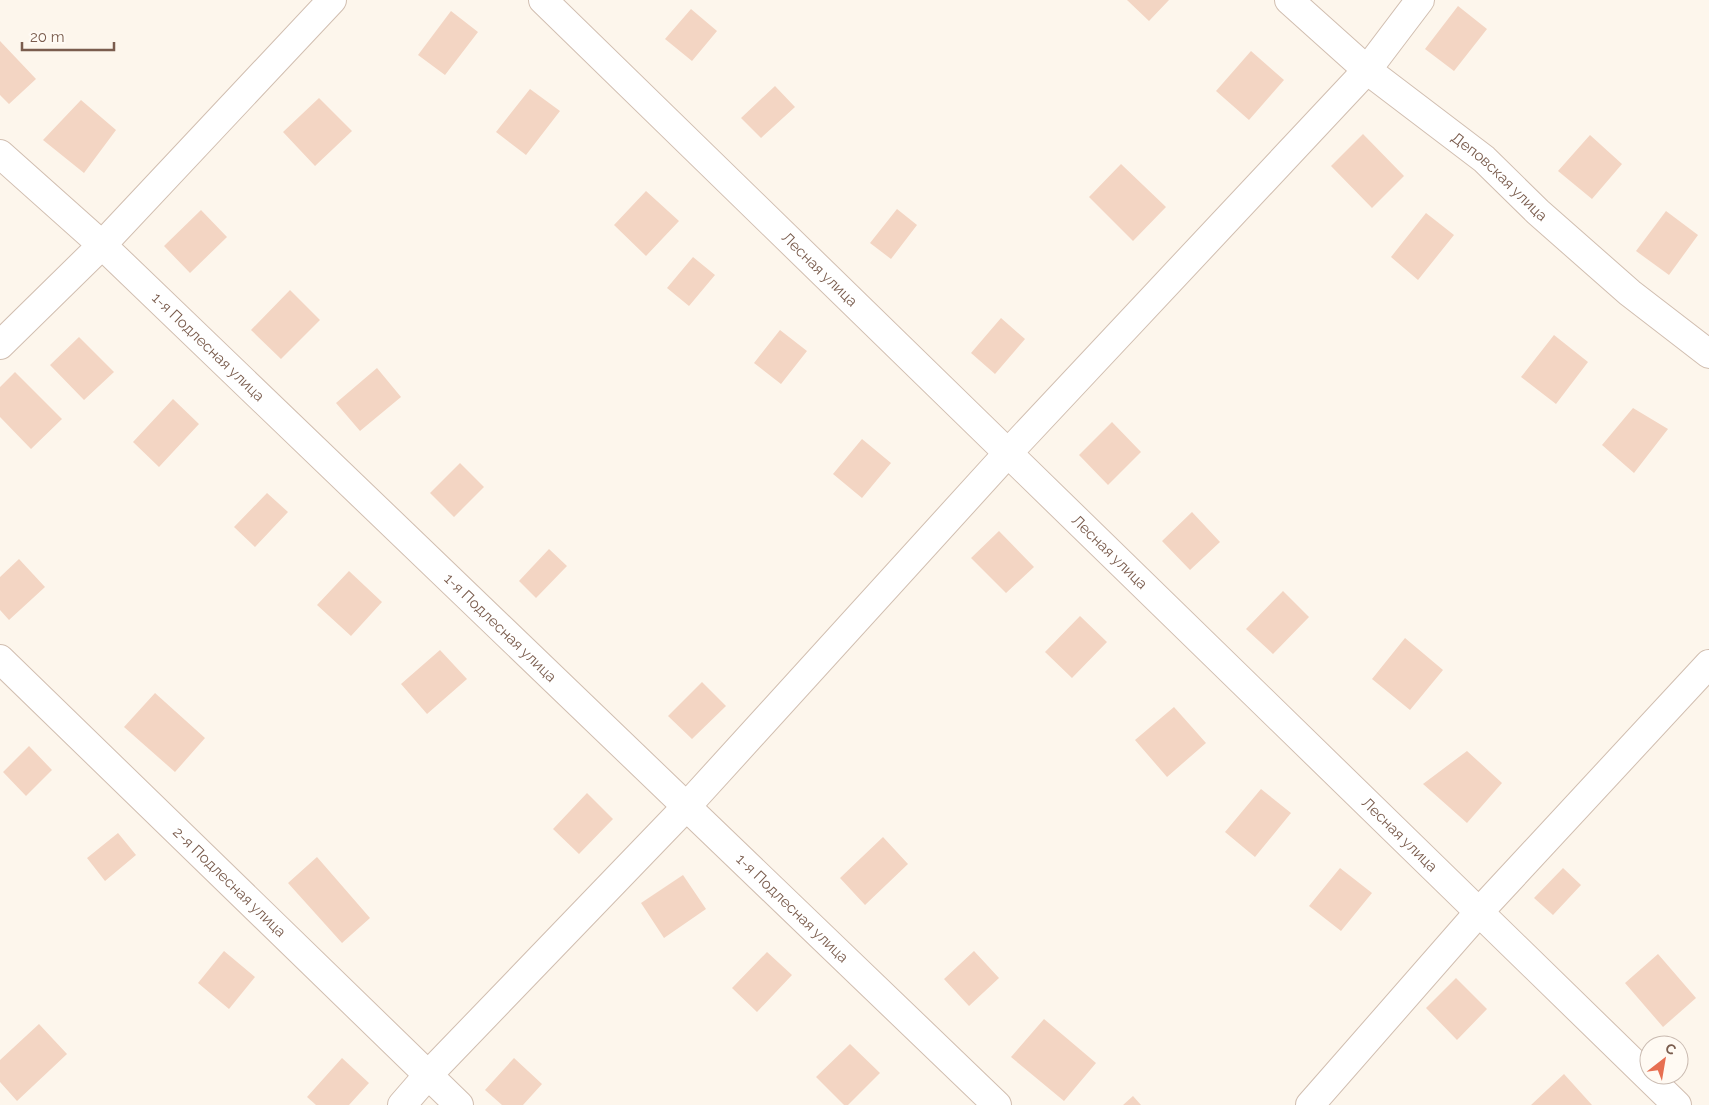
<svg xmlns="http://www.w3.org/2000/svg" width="1709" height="1105" font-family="Raleway,sans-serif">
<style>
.building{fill:#f3d5c3}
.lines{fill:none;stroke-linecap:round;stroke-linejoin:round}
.street-casing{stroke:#d1beb0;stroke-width:30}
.street{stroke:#fff;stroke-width:28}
.labels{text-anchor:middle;stroke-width:4;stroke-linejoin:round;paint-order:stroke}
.street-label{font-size:15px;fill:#7a5c4d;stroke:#fffaf3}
</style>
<rect width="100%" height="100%" fill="#fdf6ec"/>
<path class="building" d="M 1127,0 L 1169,0 L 1149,21 Z
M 1458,6 L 1487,29 L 1454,71 L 1425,49 Z
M 691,9 L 717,31 L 692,61 L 665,39 Z
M 451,11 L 478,32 L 445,75 L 418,55 Z
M 0,41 L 36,79 L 9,104 L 0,95 Z
M 1251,51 L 1284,80 L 1249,120 L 1216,91 Z
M 775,86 L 795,107 L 761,138 L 741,118 Z
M 530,89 L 560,111 L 526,155 L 496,132 Z
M 319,98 L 352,131 L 315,166 L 283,132 Z
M 81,100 L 116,130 L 84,173 L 43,140 Z
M 1363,134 L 1404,176 L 1372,208 L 1331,166 Z
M 1590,135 L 1622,164 L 1592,199 L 1558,171 Z
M 1121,164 L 1166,207 L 1133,241 L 1089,197 Z
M 646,191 L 679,221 L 646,256 L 614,225 Z
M 897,209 L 917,225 L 891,259 L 870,243 Z
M 201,210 L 227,237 L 190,273 L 164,246 Z
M 1666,211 L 1698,235 L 1669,275 L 1636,251 Z
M 1426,213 L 1454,235 L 1418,280 L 1391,257 Z
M 693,257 L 715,275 L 689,306 L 667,288 Z
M 290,290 L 320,320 L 281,359 L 251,330 Z
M 1001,318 L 1025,339 L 995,374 L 971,353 Z
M 780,330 L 807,351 L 781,384 L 754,363 Z
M 1554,335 L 1588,362 L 1556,404 L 1521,377 Z
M 79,337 L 114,372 L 84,400 L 50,365 Z
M 377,368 L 401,397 L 360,431 L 336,403 Z
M 15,372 L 62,419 L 31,449 L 0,417 L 0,387 Z
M 173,399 L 199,424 L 159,467 L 133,442 Z
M 1633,408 L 1668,429 L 1634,473 L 1602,445 Z
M 1112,422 L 1141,452 L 1108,485 L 1079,455 Z
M 862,439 L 891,463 L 862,498 L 833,474 Z
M 460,463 L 484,487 L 454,517 L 430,493 Z
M 267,493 L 288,512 L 255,547 L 234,527 Z
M 1192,512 L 1220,542 L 1190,570 L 1162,541 Z
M 999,531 L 1034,567 L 1006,593 L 971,558 Z
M 549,549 L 567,566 L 536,598 L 519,581 Z
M 19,559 L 45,587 L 9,620 L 0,610 L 0,577 Z
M 349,571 L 382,602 L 351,636 L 317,605 Z
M 1283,591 L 1309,617 L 1273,654 L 1246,629 Z
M 1080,616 L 1107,642 L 1072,678 L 1045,652 Z
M 1405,638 L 1443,670 L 1410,710 L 1372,679 Z
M 440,650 L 467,679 L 427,714 L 401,684 Z
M 702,682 L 726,706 L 692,739 L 668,716 Z
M 155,693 L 205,738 L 175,772 L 124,727 Z
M 1174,707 L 1206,743 L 1167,777 L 1135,740 Z
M 29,746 L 52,770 L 26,796 L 3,772 Z
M 1467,751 L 1502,783 L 1467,823 L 1423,784 Z
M 1261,789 L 1291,813 L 1255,857 L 1225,832 Z
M 587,793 L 613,819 L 579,854 L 553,829 Z
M 118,833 L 136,855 L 105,881 L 87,858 Z
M 883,837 L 908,864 L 865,905 L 840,878 Z
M 317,857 L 370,918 L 342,943 L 288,883 Z
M 1340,868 L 1372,893 L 1341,931 L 1309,906 Z
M 1563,868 L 1581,885 L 1553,915 L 1534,898 Z
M 683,875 L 706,909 L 664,938 L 641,903 Z
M 224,951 L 255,977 L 229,1009 L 198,983 Z
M 974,951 L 999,978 L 969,1006 L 944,979 Z
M 767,952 L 792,975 L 757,1012 L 732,988 Z
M 1658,954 L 1696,998 L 1663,1027 L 1625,983 Z
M 1456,978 L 1487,1009 L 1457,1040 L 1426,1008 Z
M 1044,1019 L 1096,1063 L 1064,1101 L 1011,1057 Z
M 39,1024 L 67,1054 L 17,1101 L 0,1082 L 0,1060 Z
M 850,1044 L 880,1073 L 848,1105 L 844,1105 L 816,1077 Z
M 342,1058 L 369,1083 L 349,1105 L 316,1105 L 307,1097 Z
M 514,1058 L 542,1084 L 523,1105 L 502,1105 L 485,1090 Z
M 1564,1074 L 1592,1105 L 1531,1105 Z
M 1133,1096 L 1141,1105 L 1123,1105 Z"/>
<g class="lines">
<defs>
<g id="street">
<path id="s1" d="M 543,0 L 1677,1105"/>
<path id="s2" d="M 1289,0 L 1367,70 L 1484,159 L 1538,212 L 1630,293 L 1709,354"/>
<path id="s3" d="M 0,154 L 102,245 L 997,1105"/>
<path d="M 0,345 L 102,245 L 332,0"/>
<path id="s4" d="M 0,659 L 459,1105"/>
<path d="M 402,1105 L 428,1075 L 686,807 L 1008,453 L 1367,70 L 1420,0"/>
<path d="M 1310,1105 L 1479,912 L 1709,664"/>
</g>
</defs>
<use href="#street" class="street-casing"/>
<use href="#street" class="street"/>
</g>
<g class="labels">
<g class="street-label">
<text dy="5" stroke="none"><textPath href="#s2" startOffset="275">Деповская улица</textPath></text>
<text dy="5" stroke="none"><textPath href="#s1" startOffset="386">Лесная улица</textPath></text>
<text dy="5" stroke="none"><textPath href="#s3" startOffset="284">1-я Подлесная улица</textPath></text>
<text dy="5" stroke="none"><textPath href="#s1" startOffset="791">Лесная улица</textPath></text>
<text dy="5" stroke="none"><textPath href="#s3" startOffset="689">1-я Подлесная улица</textPath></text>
<text dy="5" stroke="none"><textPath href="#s1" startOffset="1196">Лесная улица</textPath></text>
<text dy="5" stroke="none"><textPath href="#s4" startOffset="320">2-я Подлесная улица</textPath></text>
<text dy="5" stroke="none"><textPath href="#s3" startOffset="1094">1-я Подлесная улица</textPath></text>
</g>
</g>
<g transform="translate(1664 1060) rotate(31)"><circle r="24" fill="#fffaf3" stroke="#cabbb1"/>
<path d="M0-4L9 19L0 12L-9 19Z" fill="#e76f51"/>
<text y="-8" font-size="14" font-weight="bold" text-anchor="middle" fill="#7a5c4d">С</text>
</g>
<path d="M22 42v8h92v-8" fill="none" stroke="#7a5c4d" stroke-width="2.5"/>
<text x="30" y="42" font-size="15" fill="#7a5c4d" stroke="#fffaf3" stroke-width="4" paint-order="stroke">20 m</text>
</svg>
